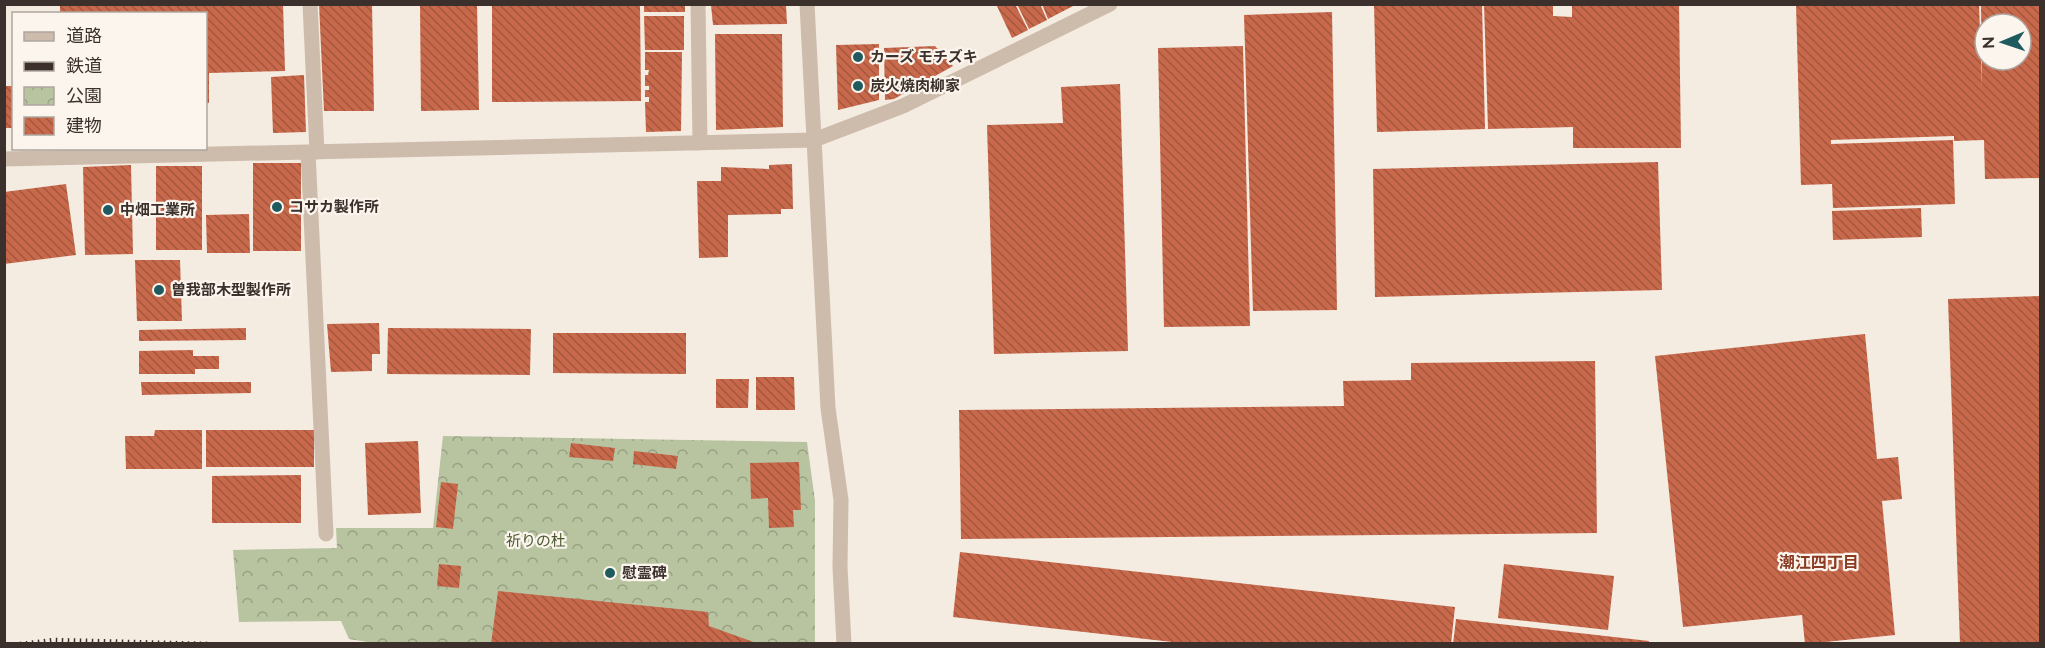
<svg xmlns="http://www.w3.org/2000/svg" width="2045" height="648" font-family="Raleway,'Noto Sans JP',sans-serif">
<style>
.park{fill:url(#park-crowns)}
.building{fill:url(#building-back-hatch);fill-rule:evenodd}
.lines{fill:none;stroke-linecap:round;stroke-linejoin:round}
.street{stroke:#cdbbac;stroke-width:15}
.rail{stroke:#3b302b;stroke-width:4.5;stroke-dasharray:1.5 4.5;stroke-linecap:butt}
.poi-dot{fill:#1f5a5e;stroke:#fbf5ee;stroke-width:2}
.labels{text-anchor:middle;stroke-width:4.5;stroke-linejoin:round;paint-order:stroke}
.poi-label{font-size:15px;font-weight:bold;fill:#3b302b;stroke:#fbf5ee;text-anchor:start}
.park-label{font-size:15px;fill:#4a5a2e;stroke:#fbf5ee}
.neighbourhood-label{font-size:16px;font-weight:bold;fill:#8c3b22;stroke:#fbf5ee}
</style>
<defs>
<pattern id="park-crowns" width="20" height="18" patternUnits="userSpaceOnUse" patternTransform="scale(1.5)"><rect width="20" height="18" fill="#b8c4a0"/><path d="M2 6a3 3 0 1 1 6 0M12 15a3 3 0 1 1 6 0" fill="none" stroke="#97a083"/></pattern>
<pattern id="building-back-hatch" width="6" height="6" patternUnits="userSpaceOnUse" patternTransform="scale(1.5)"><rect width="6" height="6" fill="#c8694b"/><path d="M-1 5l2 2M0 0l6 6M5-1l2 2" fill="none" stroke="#a4573f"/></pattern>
</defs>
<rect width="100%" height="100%" fill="#f4ebe1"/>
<path class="park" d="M 443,436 L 807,442 L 815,501 L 815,643 L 374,643 L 349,639 L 341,621 L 239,622 L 233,550 L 337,548 L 336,528 L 433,528 Z"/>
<path class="building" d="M 60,4 L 283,4 L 285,71 L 209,73 L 209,103 L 206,103 L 206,14 L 60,14 Z
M 319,4 L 372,4 L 374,111 L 324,111 Z
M 420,4 L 477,4 L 479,110 L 421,111 Z
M 492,4 L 640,4 L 641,101 L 492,102 Z
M 715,4 L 786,4 L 787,24 L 713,25 L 711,5 Z
M 996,4 L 1015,4 L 1028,30 L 1012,38 Z
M 1017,4 L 1040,4 L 1047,20 L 1029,29 Z
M 1042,4 L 1077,4 L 1048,19 Z
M 1374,4 L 1482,4 L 1485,129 L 1377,132 Z
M 1484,4 L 1553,4 L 1553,16 L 1572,17 L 1572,4 L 1679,4 L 1681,148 L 1573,148 L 1573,127 L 1488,129 Z
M 1796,4 L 1979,4 L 1982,87 L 1981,4 L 2040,4 L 2040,178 L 1985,179 L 1984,140 L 1954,141 L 1954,136 L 1831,140 L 1831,144 L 1953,140 L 1955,204 L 1833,208 L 1832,184 L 1801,185 ZM 1985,24 L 2021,24 L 2021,60 L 1985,60 Z
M 644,5 L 685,5 L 685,12 L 644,12 Z
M 1332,12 L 1337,310 L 1253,311 L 1244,15 Z
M 644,16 L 684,16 L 684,50 L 645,50 Z
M 715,34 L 782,34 L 783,127 L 716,130 Z
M 879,44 L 879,100 L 838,110 L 836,45 Z
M 935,46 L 953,66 L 894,99 L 885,100 L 884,48 Z
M 1243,46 L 1250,326 L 1164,327 L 1158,48 Z
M 645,52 L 682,52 L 681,131 L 646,132 L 645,102 L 649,102 L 649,97 L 645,97 L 645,90 L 649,90 L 649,86 L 645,86 L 645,75 L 648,75 L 649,70 L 645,70 Z
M 304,75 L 306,132 L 273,133 L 271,77 Z
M 1120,84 L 1128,351 L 994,354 L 987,125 L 1063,123 L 1061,87 Z
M 4,86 L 14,86 L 14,128 L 4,128 Z
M 1658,162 L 1662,290 L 1375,297 L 1373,169 Z
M 253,163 L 301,163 L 301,251 L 253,251 Z
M 792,164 L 793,209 L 781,209 L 781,214 L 728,215 L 728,257 L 699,258 L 697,181 L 721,181 L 721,167 L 769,169 L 769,165 Z
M 131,165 L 133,254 L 85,255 L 83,167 Z
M 156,166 L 202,166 L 202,250 L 156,250 Z
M 66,184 L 76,255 L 4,264 L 4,192 Z
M 1921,208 L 1922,237 L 1833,240 L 1832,211 Z
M 249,214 L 250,253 L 207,253 L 206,215 Z
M 135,260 L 180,260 L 182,321 L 137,321 Z
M 2040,296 L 2040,644 L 1960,644 L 1948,299 Z
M 379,323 L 380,354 L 372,354 L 372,371 L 331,372 L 327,324 Z
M 246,328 L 246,340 L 139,341 L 139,330 Z
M 388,328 L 531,329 L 530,375 L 387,374 Z
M 553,333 L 686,333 L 686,374 L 553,373 Z
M 1865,334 L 1877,459 L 1898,457 L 1902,499 L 1882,501 L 1895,635 L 1805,644 L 1802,615 L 1683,627 L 1655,356 Z
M 193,350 L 193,356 L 219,356 L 219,369 L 195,369 L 195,374 L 139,374 L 139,351 Z
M 1595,361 L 1597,533 L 961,539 L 959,410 L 1344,406 L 1343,381 L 1411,380 L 1411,363 Z
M 756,377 L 794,377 L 795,410 L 756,410 Z
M 716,379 L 749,379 L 748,408 L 716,408 Z
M 141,382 L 251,382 L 251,393 L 142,395 Z
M 155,430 L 202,430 L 202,469 L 126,469 L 125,436 L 154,436 Z
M 206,430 L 314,430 L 314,467 L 206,467 Z
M 418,441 L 421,513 L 368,515 L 365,443 Z
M 571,443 L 615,448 L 613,461 L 569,457 Z
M 634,451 L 678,456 L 676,469 L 633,464 Z
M 799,462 L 801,510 L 793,510 L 794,527 L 769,528 L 768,498 L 751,499 L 750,463 Z
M 301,475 L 301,523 L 212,523 L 212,476 Z
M 441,482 L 458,484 L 453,529 L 436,527 Z
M 960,552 L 1455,607 L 1451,644 L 1190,644 L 953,617 Z
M 439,564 L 461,566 L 459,588 L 437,586 Z
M 1504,564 L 1614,576 L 1608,630 L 1498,618 Z
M 498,591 L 708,612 L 709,626 L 759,644 L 491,644 Z
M 1456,619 L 1649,641 L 1648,644 L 1453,644 Z"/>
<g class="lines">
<path class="street" d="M 310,4 L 317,152
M 698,4 L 700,143
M 807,4 L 828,408 L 841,500 L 840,567 L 844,644
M 308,152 L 326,534
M 4,159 L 814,140 L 903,106 L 1110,4"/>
<path class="rail" d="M 20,644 L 54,640 L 211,644"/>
</g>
<g class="poi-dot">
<circle cx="858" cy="57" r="6"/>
<circle cx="858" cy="86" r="6"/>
<circle cx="277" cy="207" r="6"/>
<circle cx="108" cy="210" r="6"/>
<circle cx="159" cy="290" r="6"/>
<circle cx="610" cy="573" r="6"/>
</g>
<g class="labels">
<g class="poi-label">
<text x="870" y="62">カーズ モチズキ</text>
<text x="870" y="91">炭火焼肉柳家</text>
<text x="289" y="212">コサカ製作所</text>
<text x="120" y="215">中畑工業所</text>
<text x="171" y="295">曽我部木型製作所</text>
<text x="622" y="578">慰霊碑</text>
</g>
<g class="park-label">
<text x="536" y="546">祈りの杜</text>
</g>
<g class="neighbourhood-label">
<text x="1819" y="568">潮江四丁目</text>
</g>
</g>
<rect width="2045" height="648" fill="none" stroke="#3b302b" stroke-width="12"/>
<rect x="12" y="12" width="195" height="138" fill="#fbf5ee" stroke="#aea6a0" stroke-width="1.5"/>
<rect x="24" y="32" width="30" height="9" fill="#cdbbac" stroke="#aea6a0" stroke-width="1.5"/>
<text x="66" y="42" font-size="18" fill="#3b302b">道路</text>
<rect x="24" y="62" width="30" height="9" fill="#3b302b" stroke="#aea6a0" stroke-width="1.5"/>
<text x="66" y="72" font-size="18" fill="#3b302b">鉄道</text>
<rect x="24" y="87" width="30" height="18" fill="url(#park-crowns)" stroke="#aea6a0" stroke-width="1.5"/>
<text x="66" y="102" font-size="18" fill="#3b302b">公園</text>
<rect x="24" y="117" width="30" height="18" fill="url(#building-back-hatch)" stroke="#aea6a0" stroke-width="1.5"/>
<text x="66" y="132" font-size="18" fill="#3b302b">建物</text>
<g transform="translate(2003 42) rotate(268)"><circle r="28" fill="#fbf5ee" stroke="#aea6a0" stroke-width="1.5"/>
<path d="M0-4.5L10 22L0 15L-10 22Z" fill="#1f5a5e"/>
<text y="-9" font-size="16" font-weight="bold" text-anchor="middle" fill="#3b302b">N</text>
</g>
</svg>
